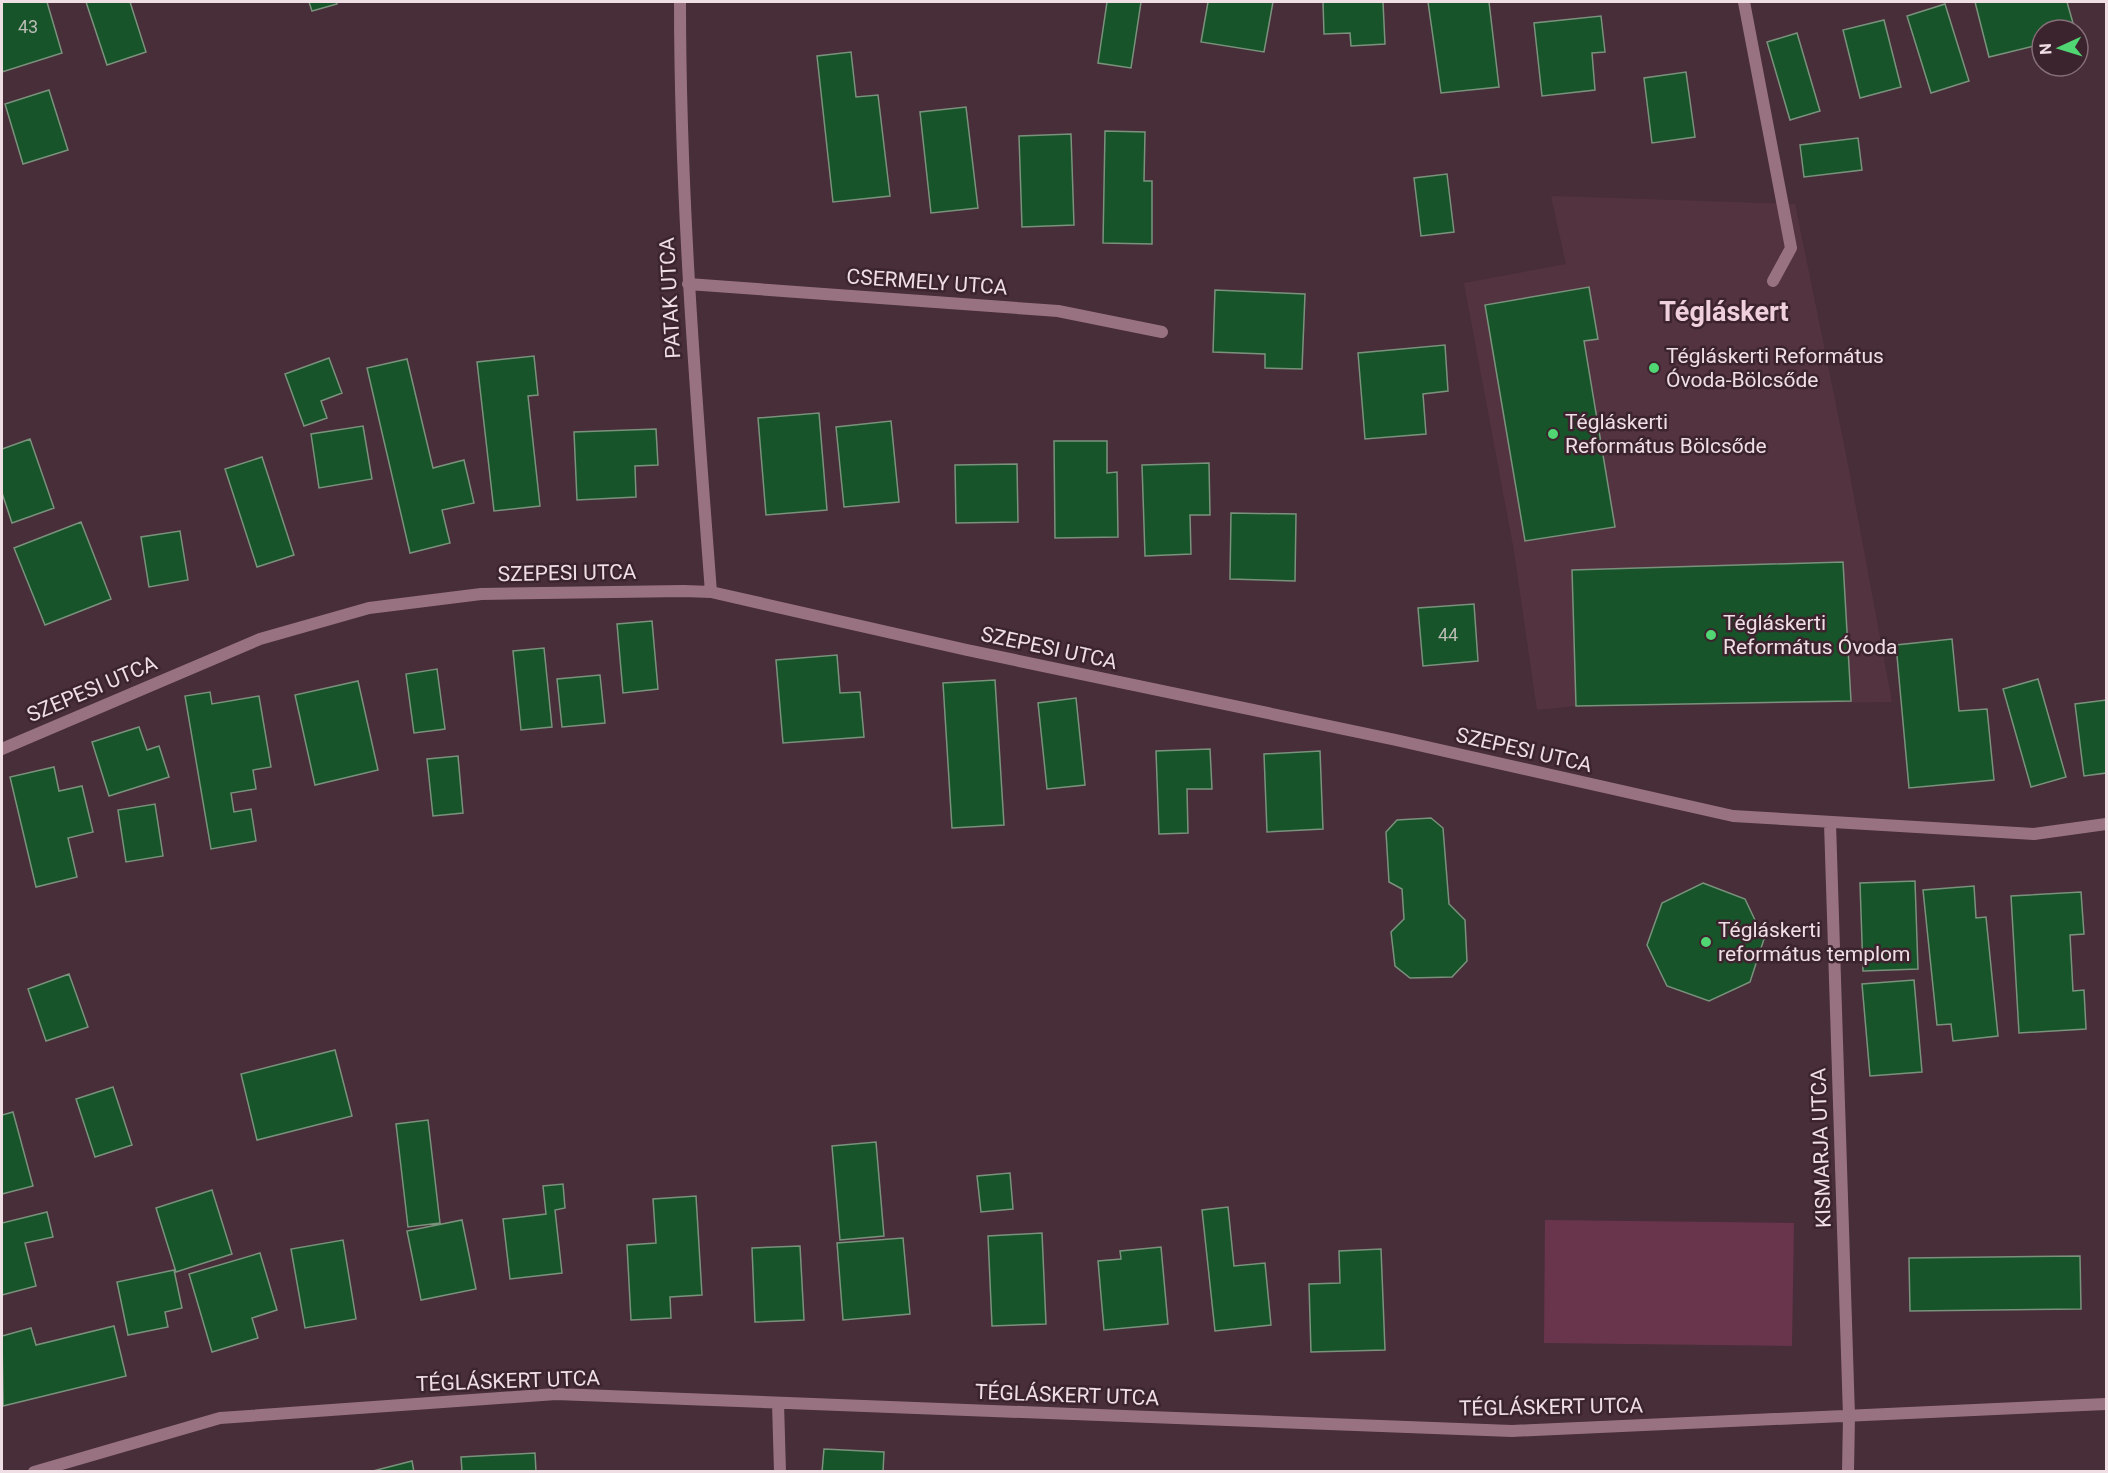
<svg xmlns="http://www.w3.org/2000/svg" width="2108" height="1473" font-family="Roboto,sans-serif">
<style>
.built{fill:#543341}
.green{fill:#69354d}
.building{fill:#185429;stroke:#7a927d;stroke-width:1.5}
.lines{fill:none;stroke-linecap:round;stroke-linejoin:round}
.service{stroke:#997282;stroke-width:12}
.minor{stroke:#997282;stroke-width:12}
.poi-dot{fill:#51d674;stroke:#3c242e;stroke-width:2}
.labels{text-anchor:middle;stroke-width:5;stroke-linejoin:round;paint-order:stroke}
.number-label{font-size:18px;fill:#b9bcb5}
.street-label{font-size:21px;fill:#efdee4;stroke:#3c242e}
.poi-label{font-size:21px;fill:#efdee4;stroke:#3c242e;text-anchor:start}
.district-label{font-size:27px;font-weight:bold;fill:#f1d0dd;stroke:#3c242e}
</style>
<rect width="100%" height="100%" fill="#472e38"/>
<path class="built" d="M 1551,196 L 1795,204 L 1846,454 L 1892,702 L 1576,706 L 1537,710 L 1514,551 L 1464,283 L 1566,264 Z"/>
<path class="green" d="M 1545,1220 L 1794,1223 L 1792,1346 L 1544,1343 Z"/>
<path class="building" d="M 2,2 L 47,2 L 62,53 L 2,72 Z
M 86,2 L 130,2 L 146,52 L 107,65 Z
M 309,2 L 337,2 L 337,4 L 312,11 Z
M 1107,2 L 1141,2 L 1131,68 L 1098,63 Z
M 1208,2 L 1273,2 L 1264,52 L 1201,42 Z
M 1323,2 L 1383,2 L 1385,44 L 1351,46 L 1350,33 L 1324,34 Z
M 1428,2 L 1489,2 L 1499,87 L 1441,93 Z
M 1975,2 L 2067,2 L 2075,30 L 2042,30 L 2042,44 L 1989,57 Z
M 1945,4 L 1969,81 L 1931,93 L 1907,16 Z
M 1601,16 L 1605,52 L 1592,53 L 1595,90 L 1542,96 L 1534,23 Z
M 1884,20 L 1901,87 L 1860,98 L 1843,30 Z
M 1797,33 L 1820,111 L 1790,120 L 1767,42 Z
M 851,52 L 856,97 L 878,95 L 890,196 L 833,202 L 817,56 Z
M 1686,72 L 1695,137 L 1652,143 L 1644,78 Z
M 49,90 L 68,150 L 23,164 L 5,104 Z
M 966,107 L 978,208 L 931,213 L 920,112 Z
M 1105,131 L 1145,132 L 1144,181 L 1152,181 L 1152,244 L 1103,243 Z
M 1071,134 L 1074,225 L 1022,227 L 1019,136 Z
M 1858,138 L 1862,170 L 1804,177 L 1800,145 Z
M 1447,174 L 1454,232 L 1421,236 L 1414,178 Z
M 1589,287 L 1598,339 L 1584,341 L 1615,527 L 1525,541 L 1485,305 Z
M 1215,290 L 1305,294 L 1302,369 L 1265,368 L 1265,354 L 1213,352 Z
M 1445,345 L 1448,391 L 1423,394 L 1426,434 L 1365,439 L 1358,353 Z
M 534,356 L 538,395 L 528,396 L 540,506 L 494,511 L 477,362 Z
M 329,358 L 342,393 L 321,401 L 327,418 L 304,426 L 285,374 Z
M 407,359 L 433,468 L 464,460 L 474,503 L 442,510 L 450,543 L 410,553 L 367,368 Z
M 819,413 L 827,510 L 766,515 L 758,418 Z
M 891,421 L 899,502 L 844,507 L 836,427 Z
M 363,426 L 372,479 L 319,488 L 311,434 Z
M 656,429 L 658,465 L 635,466 L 636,497 L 577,500 L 574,432 Z
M 30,439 L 54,508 L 12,523 L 2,493 L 2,449 Z
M 1054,441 L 1107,441 L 1107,473 L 1117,472 L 1118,537 L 1055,538 Z
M 262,457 L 294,555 L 257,567 L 225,469 Z
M 1209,463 L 1210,515 L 1190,515 L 1191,554 L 1145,556 L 1142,465 Z
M 1017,464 L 1018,522 L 956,523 L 955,465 Z
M 1231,513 L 1296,514 L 1295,581 L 1230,579 Z
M 81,522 L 111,599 L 45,625 L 14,548 Z
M 180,531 L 188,580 L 149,587 L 141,537 Z
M 1843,562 L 1851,701 L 1576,706 L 1572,570 Z
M 1474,604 L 1478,661 L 1423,666 L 1418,608 Z
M 652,621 L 658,689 L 623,693 L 617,624 Z
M 1952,639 L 1959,711 L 1987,709 L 1994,780 L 1909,788 L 1896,645 Z
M 544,648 L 552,727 L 521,730 L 513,651 Z
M 837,655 L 840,693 L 860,692 L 864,737 L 783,743 L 776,660 Z
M 437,669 L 445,729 L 414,733 L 406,674 Z
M 600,675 L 605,723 L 562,727 L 557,679 Z
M 2038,679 L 2066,777 L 2031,787 L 2003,689 Z
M 995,680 L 1004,825 L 952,828 L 943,683 Z
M 358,681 L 378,770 L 315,785 L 295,695 Z
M 210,692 L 212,704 L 259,696 L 271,767 L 253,770 L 256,789 L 231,793 L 234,812 L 251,809 L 256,841 L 211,849 L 185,696 Z
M 1076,698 L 1085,785 L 1047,789 L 1038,703 Z
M 2106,700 L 2106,773 L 2084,776 L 2075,704 Z
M 139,727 L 147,750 L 159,746 L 169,777 L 109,796 L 92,742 Z
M 1210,749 L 1212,789 L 1187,789 L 1188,833 L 1159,834 L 1156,751 Z
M 1320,751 L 1323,829 L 1267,832 L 1264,754 Z
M 458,756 L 463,813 L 433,816 L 427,759 Z
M 54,767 L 59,791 L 82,786 L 93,832 L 68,838 L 77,877 L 36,887 L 10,777 Z
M 155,804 L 163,856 L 126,862 L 118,810 Z
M 1431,818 L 1443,828 L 1449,904 L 1465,920 L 1467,961 L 1452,977 L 1410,978 L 1395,966 L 1391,932 L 1404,919 L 1402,889 L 1389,882 L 1386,832 L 1397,820 Z
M 1915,881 L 1918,969 L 1863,971 L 1860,883 Z
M 1703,883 L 1745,899 L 1764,939 L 1750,982 L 1709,1001 L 1667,986 L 1647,945 L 1662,903 Z
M 1974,886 L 1976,918 L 1986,917 L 1998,1036 L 1953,1041 L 1951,1024 L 1937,1025 L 1923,890 Z
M 2081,892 L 2084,934 L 2070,935 L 2073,991 L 2084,990 L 2086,1029 L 2019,1033 L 2011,896 Z
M 69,974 L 88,1027 L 46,1041 L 28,989 Z
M 1914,980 L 1922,1072 L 1870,1076 L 1862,984 Z
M 335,1050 L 352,1116 L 257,1140 L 241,1074 Z
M 113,1087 L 132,1145 L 95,1157 L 76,1099 Z
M 13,1112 L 33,1186 L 2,1194 L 2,1115 Z
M 428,1120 L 440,1223 L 408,1227 L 396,1124 Z
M 876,1142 L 884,1236 L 840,1240 L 832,1146 Z
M 1010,1173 L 1013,1209 L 981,1212 L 977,1176 Z
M 563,1184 L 565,1208 L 555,1210 L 562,1273 L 510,1279 L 503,1219 L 546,1214 L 543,1186 Z
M 212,1190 L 232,1254 L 176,1272 L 156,1208 Z
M 696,1196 L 702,1295 L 670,1297 L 671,1318 L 631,1320 L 627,1245 L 656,1243 L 653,1199 Z
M 1228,1207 L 1234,1266 L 1265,1263 L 1271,1325 L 1215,1331 L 1202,1210 Z
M 47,1212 L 53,1237 L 25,1243 L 36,1286 L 2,1295 L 2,1223 Z
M 462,1220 L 476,1289 L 421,1300 L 407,1231 Z
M 1042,1233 L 1046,1324 L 992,1326 L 988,1236 Z
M 903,1238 L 910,1314 L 843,1320 L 837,1243 Z
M 343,1240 L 356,1319 L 305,1328 L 291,1249 Z
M 800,1246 L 804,1320 L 755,1322 L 752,1248 Z
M 1161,1247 L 1168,1324 L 1104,1330 L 1098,1261 L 1121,1259 L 1120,1251 Z
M 1381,1249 L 1385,1350 L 1311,1352 L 1309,1284 L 1340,1283 L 1339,1251 Z
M 260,1253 L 277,1310 L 252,1318 L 258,1338 L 212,1352 L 189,1274 Z
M 2080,1256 L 2081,1309 L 1910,1311 L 1909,1258 Z
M 174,1270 L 182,1308 L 165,1312 L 168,1327 L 128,1335 L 117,1282 Z
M 114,1326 L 126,1376 L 3,1406 L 2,1336 L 31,1328 L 36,1345 Z
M 824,1449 L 884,1452 L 883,1472 L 822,1472 Z
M 535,1453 L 536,1472 L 462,1472 L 461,1457 Z
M 412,1461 L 414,1472 L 369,1472 Z"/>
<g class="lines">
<path class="service" d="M 1744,2 L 1791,248 L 1773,281"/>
<path class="minor" d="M 680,2 C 680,199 696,395 711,592
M 688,284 L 1058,311 L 1162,332
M 2,749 L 260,639 L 369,608 L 481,594 L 684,591 L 711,592 L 967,650 L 1396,740 L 1733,816 L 2034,834 L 2106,824
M 1830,823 L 1849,1416 L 1848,1472
M 778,1403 L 780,1472
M 34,1472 L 220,1418 L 556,1394 L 1512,1431 L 2106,1404"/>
</g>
<g class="poi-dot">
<circle cx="1654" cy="368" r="6"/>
<circle cx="1553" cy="434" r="6"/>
<circle cx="1711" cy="635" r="6"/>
<circle cx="1706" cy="942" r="6"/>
</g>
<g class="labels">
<g class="number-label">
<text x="28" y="33">43</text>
<text x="1448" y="641">44</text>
</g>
<g class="street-label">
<text transform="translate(927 282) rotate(4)" y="7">CSERMELY UTCA</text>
<text transform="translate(670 298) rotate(-93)" y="7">PATAK UTCA</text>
<text transform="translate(567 573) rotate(-1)" y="7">SZEPESI UTCA</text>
<text transform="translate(1049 648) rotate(12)" y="7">SZEPESI UTCA</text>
<text transform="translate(92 689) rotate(-23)" y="7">SZEPESI UTCA</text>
<text transform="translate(1524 750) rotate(13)" y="7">SZEPESI UTCA</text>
<text transform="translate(1821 1148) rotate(-92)" y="7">KISMARJA UTCA</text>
<text transform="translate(508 1381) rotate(-2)" y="7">TÉGLÁSKERT UTCA</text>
<text transform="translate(1067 1395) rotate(2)" y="7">TÉGLÁSKERT UTCA</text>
<text transform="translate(1551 1407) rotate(-1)" y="7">TÉGLÁSKERT UTCA</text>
</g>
<g class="poi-label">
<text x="1666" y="363">Tégláskerti Református<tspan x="1666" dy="24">Óvoda-Bölcsőde</tspan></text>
<text x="1565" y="429">Tégláskerti<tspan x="1565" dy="24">Református Bölcsőde</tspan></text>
<text x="1723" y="630">Tégláskerti<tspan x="1723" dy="24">Református Óvoda</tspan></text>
<text x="1718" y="937">Tégláskerti<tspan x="1718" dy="24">református templom</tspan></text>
</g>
<g class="district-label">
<text x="1724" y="321">Tégláskert</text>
</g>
</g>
<rect width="2108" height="1473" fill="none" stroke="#efdee4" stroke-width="6"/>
<g transform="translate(2060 48) rotate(266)"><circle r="28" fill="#3c242e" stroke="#846e77" stroke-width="1.5"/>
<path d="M0-4.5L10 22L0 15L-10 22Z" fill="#51d674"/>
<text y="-9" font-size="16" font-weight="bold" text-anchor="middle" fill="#efdee4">N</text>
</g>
</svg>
